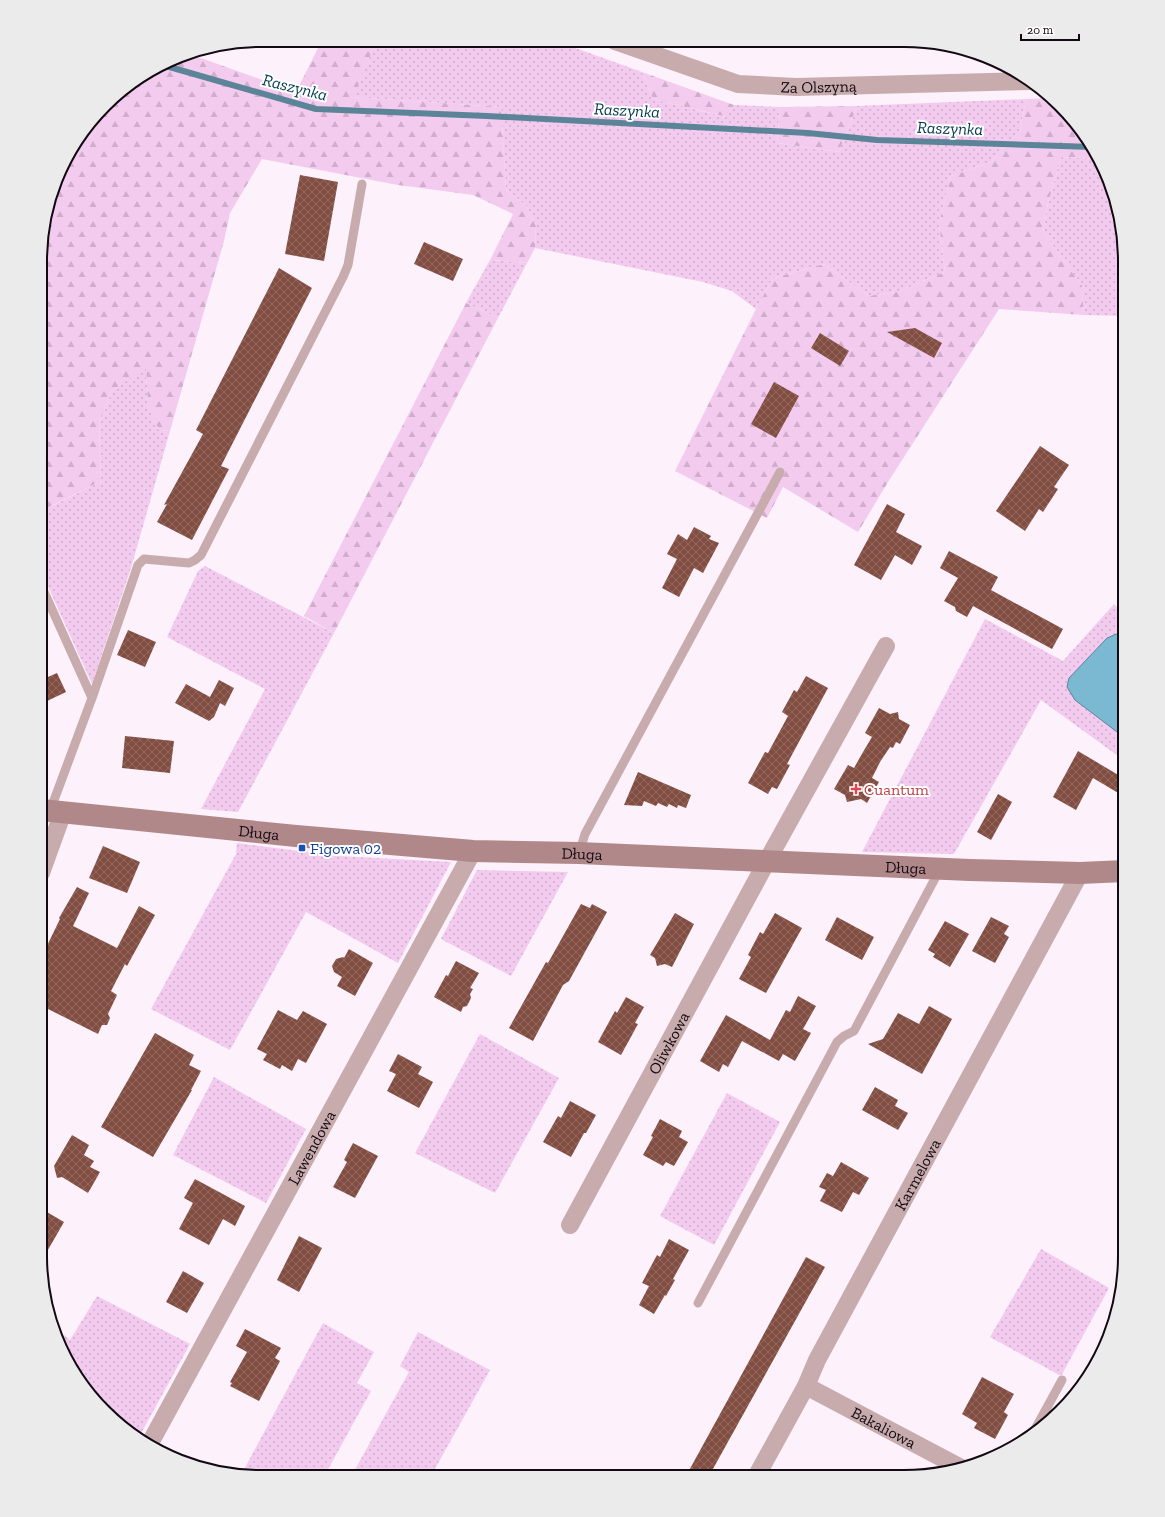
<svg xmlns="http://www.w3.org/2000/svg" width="1165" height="1517" font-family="'Zilla Slab',serif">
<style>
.grass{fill:url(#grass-dots)}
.forest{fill:url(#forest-firs)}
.water{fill:#7bb9d2;stroke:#5c8498}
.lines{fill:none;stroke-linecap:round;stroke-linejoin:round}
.stream{stroke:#5c8498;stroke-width:6}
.building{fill:url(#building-cross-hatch)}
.lane{stroke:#c8acad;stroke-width:9}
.street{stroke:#c8acad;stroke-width:18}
.secondary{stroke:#b1888a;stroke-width:22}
.health-dot{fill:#e0444e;stroke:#fff;stroke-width:1.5}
.transit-dot{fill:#1a4fb4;stroke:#fff;stroke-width:1.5}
.labels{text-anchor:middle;stroke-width:4;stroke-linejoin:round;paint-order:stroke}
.street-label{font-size:16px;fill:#120912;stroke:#fff}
.health-label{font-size:16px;fill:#be3a42;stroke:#fff;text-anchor:start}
.transit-label{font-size:16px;fill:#164399;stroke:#fff;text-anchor:start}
.water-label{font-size:17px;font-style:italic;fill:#003a4c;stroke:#fff}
.rim{fill:none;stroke:#120912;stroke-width:2}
</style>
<defs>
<pattern id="grass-dots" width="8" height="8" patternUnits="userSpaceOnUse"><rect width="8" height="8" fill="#f3cbee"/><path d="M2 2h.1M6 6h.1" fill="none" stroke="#cfadcb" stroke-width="1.8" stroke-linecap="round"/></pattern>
<pattern id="forest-firs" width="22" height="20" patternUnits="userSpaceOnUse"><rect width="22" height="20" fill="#f3cbee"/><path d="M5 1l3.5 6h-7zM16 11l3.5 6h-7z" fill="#cfadcb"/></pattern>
<pattern id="building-cross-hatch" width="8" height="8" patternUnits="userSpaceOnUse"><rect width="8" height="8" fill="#824e41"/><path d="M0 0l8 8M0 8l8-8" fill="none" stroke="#90685f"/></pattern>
</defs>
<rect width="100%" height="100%" fill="#fdf1fc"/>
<path class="grass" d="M 377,40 L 556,41 L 642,72 L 653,99 L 726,117 L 734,105 L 780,107 L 777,143 L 839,152 L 857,106 L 1026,99 L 1020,131 L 991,162 L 951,176 L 939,223 L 945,272 L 897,292 L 868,296 L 824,264 L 773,278 L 756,309 L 732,291 L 703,282 L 535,248 L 536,226 L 526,206 L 506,189 L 501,107 L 352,97 Z
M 1061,157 L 1100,159 L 1102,163 L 1118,204 L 1125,261 L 1125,316 L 1084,315 L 1082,286 L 1043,232 L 1048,203 Z
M 490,260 L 527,263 L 498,318 L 466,303 Z
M 146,366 L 148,406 L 159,430 L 170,431 L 131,568 L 92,684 L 41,571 L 41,501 L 50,507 L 101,481 L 99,423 L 112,391 Z
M 42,385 L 44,388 L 46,448 L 42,455 Z
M 205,566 L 334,633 L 238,812 L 201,809 L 265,689 L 167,637 L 198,571 Z
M 1114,604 L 1125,614 L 1125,761 L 1041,700 L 954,854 L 862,852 L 985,619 L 1063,661 Z
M 237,843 L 338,856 L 451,862 L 398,963 L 306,912 L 230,1050 L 151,1009 L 236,854 Z
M 477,870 L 568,872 L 511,976 L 441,939 Z
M 480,1034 L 559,1078 L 495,1193 L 415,1153 Z
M 214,1077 L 306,1129 L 266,1203 L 173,1155 Z
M 727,1093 L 780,1122 L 714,1245 L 660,1216 Z
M 1041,1249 L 1109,1288 L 1061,1376 L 990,1337 Z
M 97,1296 L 190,1344 L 138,1439 L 95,1402 L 63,1354 L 52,1325 L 70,1340 Z
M 323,1323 L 374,1352 L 357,1383 L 371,1391 L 325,1475 L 241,1475 Z
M 418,1332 L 490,1370 L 431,1476 L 352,1475 L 409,1372 L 400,1366 Z
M 1080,1387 L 1050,1422 L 1049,1422 L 1062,1399 L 1069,1391 Z"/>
<path class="forest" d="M 322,40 L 377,40 L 353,97 L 501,107 L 506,189 L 526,206 L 536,226 L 535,248 L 527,263 L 490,260 L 513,214 L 473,195 L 398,185 L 262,159 L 230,213 L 224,241 L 170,431 L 159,430 L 148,406 L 146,367 L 112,391 L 99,423 L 101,481 L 49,507 L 41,501 L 42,455 L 46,447 L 44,388 L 42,385 L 42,232 L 70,151 L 116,95 L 187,53 L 296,92 Z
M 642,72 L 734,105 L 727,117 L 653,99 Z
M 1051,98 L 1070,116 L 1100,159 L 1061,157 L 1048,203 L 1043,232 L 1082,286 L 1084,315 L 999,309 L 888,482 L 858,532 L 783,487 L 767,518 L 675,471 L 756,309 L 773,278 L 824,264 L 868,296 L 897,292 L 945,272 L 939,223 L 951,176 L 991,162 L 1020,131 L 1026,99 Z
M 857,106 L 839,152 L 777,143 L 780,107 Z
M 466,303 L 498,318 L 334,633 L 304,616 Z"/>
<path class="water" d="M 1119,633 L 1125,637 L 1125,738 L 1075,700 L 1067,687 L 1069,678 L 1107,638 Z"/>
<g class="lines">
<path class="stream" d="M 166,66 L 316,109 L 487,116 L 808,133 L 877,140 L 1092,147"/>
</g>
<path class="building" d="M 300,175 L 338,182 L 324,261 L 285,254 Z
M 424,242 L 463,259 L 453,281 L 414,264 Z
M 279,268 L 312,288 L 221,466 L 229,469 L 192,540 L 157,522 L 167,504 L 164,505 L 203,434 L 196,430 Z
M 915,328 L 942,343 L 934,358 L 887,332 Z
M 820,333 L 849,351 L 840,366 L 811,348 Z
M 774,382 L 799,396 L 776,438 L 751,424 Z
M 1040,446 L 1069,465 L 1054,487 L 1058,489 L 1043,512 L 1039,509 L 1025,531 L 996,511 Z
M 887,504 L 905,514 L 896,532 L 922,546 L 912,565 L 895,555 L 881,580 L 854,565 Z
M 694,527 L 711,536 L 709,539 L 719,543 L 703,573 L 694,568 L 679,597 L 662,588 L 677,559 L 667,554 L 678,534 L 687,540 Z
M 949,551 L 998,577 L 991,590 L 1063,629 L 1052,649 L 973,606 L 967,617 L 956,611 L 955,607 L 944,601 L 958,578 L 940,568 Z
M 128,630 L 156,642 L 145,667 L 117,655 Z
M 57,673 L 66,692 L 45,702 L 41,693 L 41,680 Z
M 806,676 L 828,688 L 787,764 L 790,765 L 777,789 L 772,787 L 768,794 L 748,783 L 765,752 L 768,753 L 788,716 L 782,712 L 794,690 L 797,692 Z
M 219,680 L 234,688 L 225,706 L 220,703 L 214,717 L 209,721 L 175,703 L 186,684 L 210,697 Z
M 879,708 L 890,714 L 898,712 L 899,719 L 910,725 L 900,744 L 896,742 L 893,748 L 890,747 L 880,762 L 872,778 L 879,782 L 867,803 L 861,799 L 847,802 L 845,795 L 834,789 L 848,765 L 854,768 L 863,752 L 872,737 L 865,733 Z
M 125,736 L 174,741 L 170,773 L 122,768 Z
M 1078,751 L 1125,779 L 1125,797 L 1093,778 L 1076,810 L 1053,797 Z
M 638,772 L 691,795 L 686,808 L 678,805 L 677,808 L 669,804 L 667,807 L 658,803 L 656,806 L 644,801 L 642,806 L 624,805 Z
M 998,794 L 1012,802 L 991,840 L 977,832 Z
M 103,846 L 140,862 L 127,893 L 89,878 Z
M 77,887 L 89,893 L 73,926 L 117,948 L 139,906 L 155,915 L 127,966 L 125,964 L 111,991 L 117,995 L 108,1014 L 110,1018 L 107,1025 L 102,1025 L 98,1034 L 40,1005 L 41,958 L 60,919 L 59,918 Z
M 581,904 L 590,908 L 592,904 L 607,912 L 569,981 L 563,985 L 533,1041 L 509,1028 L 546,962 L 548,963 Z
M 675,913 L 694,924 L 672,967 L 665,964 L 657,966 L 655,958 L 650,955 Z
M 775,913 L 802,928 L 766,993 L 739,979 L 751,957 L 748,955 L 760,932 L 763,934 Z
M 837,917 L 874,937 L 862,960 L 825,940 Z
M 991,917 L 1009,926 L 1004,934 L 1009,937 L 995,963 L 972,951 Z
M 945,921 L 969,934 L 950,967 L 933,957 L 935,954 L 928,950 Z
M 349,949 L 373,963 L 355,996 L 337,986 L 342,977 L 334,972 L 332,966 L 336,959 L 343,957 L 344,958 Z
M 456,961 L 479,973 L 470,988 L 473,989 L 470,994 L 471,998 L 467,1006 L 463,1007 L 461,1012 L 434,997 L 446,975 L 448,976 Z
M 798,996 L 816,1006 L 803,1029 L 811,1033 L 795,1061 L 783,1054 L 779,1061 L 742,1041 L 728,1067 L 723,1064 L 719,1072 L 700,1061 L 726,1015 L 770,1040 L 786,1010 L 790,1012 Z
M 626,997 L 644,1007 L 635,1023 L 638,1024 L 621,1055 L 598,1042 L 615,1011 L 617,1013 Z
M 929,1006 L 952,1019 L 922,1074 L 868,1044 L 883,1039 L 898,1013 L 919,1024 Z
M 278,1010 L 297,1020 L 303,1011 L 327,1024 L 306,1063 L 298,1059 L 292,1071 L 282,1065 L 280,1069 L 263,1060 L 267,1054 L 257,1049 Z
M 155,1033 L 194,1055 L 189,1065 L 201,1071 L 191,1090 L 192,1090 L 153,1157 L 101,1127 Z
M 398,1054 L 422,1067 L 418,1074 L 433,1082 L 419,1108 L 387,1091 L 396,1074 L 389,1071 Z
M 875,1087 L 898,1100 L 895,1106 L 908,1113 L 898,1130 L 862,1110 Z
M 570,1101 L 596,1115 L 586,1133 L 584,1133 L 571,1157 L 543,1142 L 558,1116 L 561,1118 Z
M 660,1119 L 682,1131 L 679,1137 L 688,1142 L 674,1166 L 666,1162 L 663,1166 L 643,1155 L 653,1137 L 651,1136 Z
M 72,1135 L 89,1145 L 84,1155 L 94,1161 L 90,1167 L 100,1172 L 88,1193 L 62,1177 L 57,1178 L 54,1166 Z
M 353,1143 L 378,1156 L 355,1198 L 333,1187 L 347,1162 L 344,1160 Z
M 841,1162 L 869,1178 L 859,1195 L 853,1192 L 842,1212 L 820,1201 L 826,1190 L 819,1187 L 827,1173 L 833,1176 Z
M 195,1179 L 245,1206 L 235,1226 L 223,1219 L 209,1245 L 179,1229 L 193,1203 L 184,1198 Z
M 40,1208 L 64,1222 L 41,1262 L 40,1256 Z
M 299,1236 L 322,1248 L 299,1292 L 277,1280 Z
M 669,1239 L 689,1250 L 673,1279 L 675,1280 L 671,1287 L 666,1296 L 665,1295 L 654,1314 L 639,1305 L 649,1286 L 642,1283 L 657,1255 L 660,1257 Z
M 806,1257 L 825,1267 L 709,1476 L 686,1476 Z
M 183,1271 L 204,1283 L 187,1313 L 166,1302 Z
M 245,1329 L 281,1348 L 275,1358 L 280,1361 L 259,1401 L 230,1386 L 232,1383 L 230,1382 L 247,1352 L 236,1346 Z
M 982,1377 L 1014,1394 L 1004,1412 L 1008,1415 L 995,1439 L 974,1428 L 977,1423 L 962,1414 Z"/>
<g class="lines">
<path class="lane" d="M 41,585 L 92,698
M 50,811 L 92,698 L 138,565 L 144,559 L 189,563 L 195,560 L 201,555 L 343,277 L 348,265 L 362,184
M 579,853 L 585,834 L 780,472
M 698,1303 L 837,1042 L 844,1036 L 854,1031 L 940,869
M 1033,1433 L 1062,1380"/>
<g class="street">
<path id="s1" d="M 615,41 L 738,84 L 796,87 L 1030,81"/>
<path d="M 41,873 L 63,812"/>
<path id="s2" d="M 570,1225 L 767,861 L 886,646"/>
<path id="s3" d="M 806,1386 L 963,1469"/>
<path id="s4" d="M 149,1445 L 473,851"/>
<path id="s5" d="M 756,1477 L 806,1386 L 817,1360 L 1080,873"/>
</g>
<path class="secondary" id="s6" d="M 41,810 L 296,836 L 473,851 L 579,853 L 970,870 L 1080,873 L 1125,871"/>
</g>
<path class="health-dot" d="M854 783h4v4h4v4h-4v4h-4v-4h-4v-4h4z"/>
<rect class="transit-dot" x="298" y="844" width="8" height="8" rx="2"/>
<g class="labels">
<g class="street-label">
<text dy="6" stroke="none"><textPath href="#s1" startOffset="211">Za Olszyną</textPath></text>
<text dy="6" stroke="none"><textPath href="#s6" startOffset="219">Długa</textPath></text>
<text dy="6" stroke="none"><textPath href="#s6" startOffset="543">Długa</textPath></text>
<text dy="6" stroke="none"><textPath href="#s6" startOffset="867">Długa</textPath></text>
<text dy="6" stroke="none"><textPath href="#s2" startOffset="207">Oliwkowa</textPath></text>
<text dy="6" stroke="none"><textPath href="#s4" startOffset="339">Lawendowa</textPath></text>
<text dy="6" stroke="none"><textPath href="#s5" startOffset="343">Karmelowa</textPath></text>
<text dy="6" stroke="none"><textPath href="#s3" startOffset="88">Bakaliowa</textPath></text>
</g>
<g class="health-label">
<text x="864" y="795">Cuantum</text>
</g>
<g class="transit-label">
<text x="310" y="854">Figowa 02</text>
</g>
<g class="water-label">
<text transform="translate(295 87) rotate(14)" y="6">Raszynka</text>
<text transform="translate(627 110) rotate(3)" y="6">Raszynka</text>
<text transform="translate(950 128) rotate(2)" y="6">Raszynka</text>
</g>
</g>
<path d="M0 0H1165V1517H0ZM261 47H904A214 214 0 0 1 1118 261V1256A214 214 0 0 1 904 1470H261A214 214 0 0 1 47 1256V261A214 214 0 0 1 261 47Z" fill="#ecebec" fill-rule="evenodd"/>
<path class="rim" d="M261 47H904A214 214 0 0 1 1118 261V1256A214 214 0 0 1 904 1470H261A214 214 0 0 1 47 1256V261A214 214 0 0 1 261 47Z"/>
<path d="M1021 34v6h58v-6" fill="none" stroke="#120912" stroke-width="2"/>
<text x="1027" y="34" font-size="12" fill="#120912" stroke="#ffffff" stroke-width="3" paint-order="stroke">20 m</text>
</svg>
